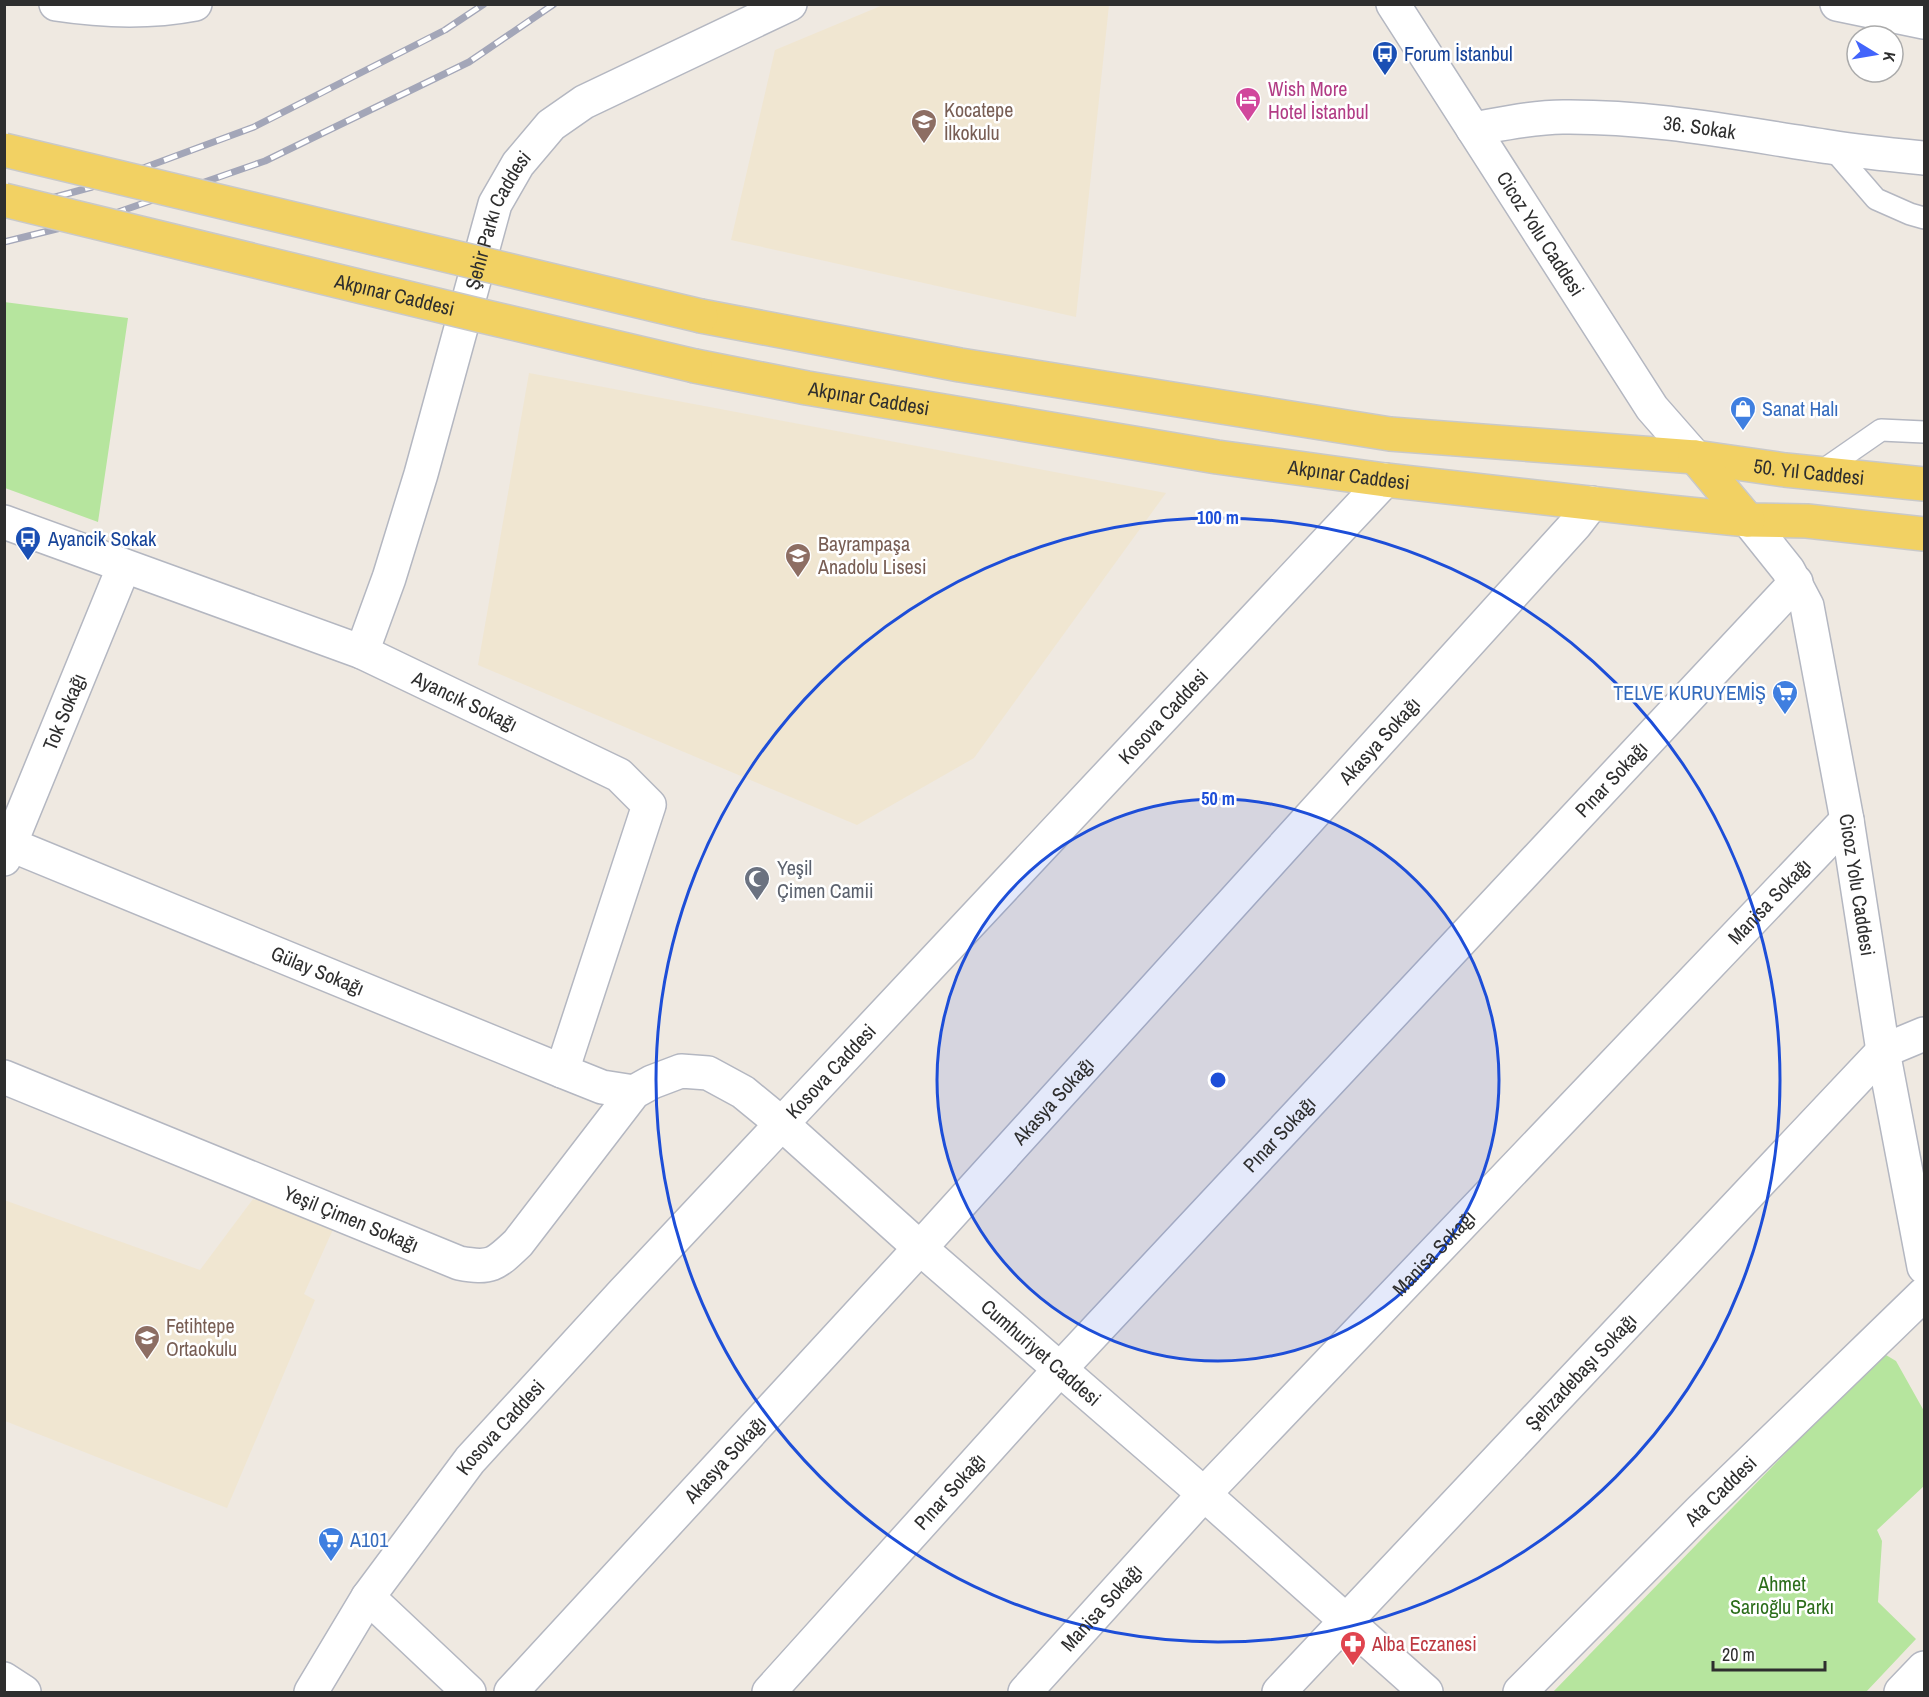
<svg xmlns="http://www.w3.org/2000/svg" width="1929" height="1697" font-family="'Archivo Narrow',sans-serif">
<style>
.education{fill:#f0e6d1}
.green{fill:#b6e59e}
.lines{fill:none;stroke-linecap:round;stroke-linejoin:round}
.lane-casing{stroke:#b4b7c1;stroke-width:24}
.street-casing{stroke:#b4b7c1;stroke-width:36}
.secondary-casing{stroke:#b4b7c1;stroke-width:36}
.primary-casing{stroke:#c9c9c9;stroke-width:36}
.lane{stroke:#fff;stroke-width:21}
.street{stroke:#fff;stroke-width:33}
.secondary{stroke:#fff;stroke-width:33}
.primary{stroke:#f2d163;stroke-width:33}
.rail-casing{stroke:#a3a6b8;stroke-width:7}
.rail{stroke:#fff;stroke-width:4.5;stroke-dasharray:14;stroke-linecap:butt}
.primary-bridge-casing{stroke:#c9c9c9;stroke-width:36;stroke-linecap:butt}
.primary-bridge{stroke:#f2d163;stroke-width:33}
.ring{fill:none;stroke:#1d4ed8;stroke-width:3}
.labels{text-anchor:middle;stroke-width:5;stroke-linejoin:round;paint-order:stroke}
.transit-label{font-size:20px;fill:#164399;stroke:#fff;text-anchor:start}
.hotel-label{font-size:20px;fill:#b23c85;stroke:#fff;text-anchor:start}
.education-label{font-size:20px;fill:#785e54;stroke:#fff;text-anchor:start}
.street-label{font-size:20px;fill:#2e2e2e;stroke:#fff}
.shop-label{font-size:20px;fill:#366cbe;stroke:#fff;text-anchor:start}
.worship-label{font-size:20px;fill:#5b616d;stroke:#fff;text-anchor:start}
.park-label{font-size:20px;fill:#2c6e1b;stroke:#fff}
.health-label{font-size:20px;fill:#be3a42;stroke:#fff;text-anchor:start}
.centre{fill:#1d4ed8;stroke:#fff;stroke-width:3}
.ring-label{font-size:18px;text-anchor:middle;font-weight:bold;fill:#1d4ed8;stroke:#fff;stroke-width:5;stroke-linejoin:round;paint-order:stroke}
</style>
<rect width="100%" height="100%" fill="#efe9e1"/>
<path class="education" d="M 883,5 L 1109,5 L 1076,317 L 731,240 L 775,50 Z
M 529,373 L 1166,493 L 974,758 L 857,825 L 478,665 Z
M 253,1199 L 335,1225 L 304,1294 L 315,1300 L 227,1508 L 5,1421 L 4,1200 L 200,1270 Z"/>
<path class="green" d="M 4,302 L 128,318 L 98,522 L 5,488 Z
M 1886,1355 L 1896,1361 L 1924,1411 L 1924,1486 L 1877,1530 L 1882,1541 L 1878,1602 L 1916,1639 L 1866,1692 L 1553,1692 L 1877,1359 Z"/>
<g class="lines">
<defs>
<path id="lane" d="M 1832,148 L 1876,199 L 1910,214 L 1924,218
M 1819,473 L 1881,430 L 1924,432"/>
<g id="street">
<path d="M 1837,4 L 1924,22"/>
<path id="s1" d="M 1473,129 C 1502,124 1533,117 1563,117 C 1653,116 1741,134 1830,147 C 1861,152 1893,155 1924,158"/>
<path id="s2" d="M 362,652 L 619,775 L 649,805 L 562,1071"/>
<path id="s3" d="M 4,842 L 562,1071 L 602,1087 L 634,1092"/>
<path id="s4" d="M 4,859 L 124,566"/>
<path id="s5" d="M 4,1077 L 459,1263 C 491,1269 495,1265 518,1243 L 634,1092 L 652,1082 L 681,1071 L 708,1073 L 743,1092 L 782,1124 L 920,1248 L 1204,1494 L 1426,1692"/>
<path d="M 368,1597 L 469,1692"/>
<path d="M 4,1679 L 24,1692"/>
<path id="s6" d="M 311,1692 L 368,1597 L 470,1460 L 624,1292 L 1385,480"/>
<path id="s7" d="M 511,1692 L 920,1248 L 1575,525 L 1592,503"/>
<path id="s8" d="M 769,1692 L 1060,1369 L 1796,582"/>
<path id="s9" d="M 1025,1692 L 1204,1494 L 1847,820"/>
<path id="s10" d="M 1279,1692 L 1883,1051 L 1924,1034"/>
<path d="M 1901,1692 L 1924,1668"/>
</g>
<g id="secondary">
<path d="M 56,4 C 102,11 148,13 195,4"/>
<path id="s11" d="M 1393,4 L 1652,408 L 1695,457"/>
<path id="s12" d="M 1748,520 L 1788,570 L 1807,606 L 1847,820 L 1883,1051 L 1924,1267"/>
<path id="s13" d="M 4,522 L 362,652 L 389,578 L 421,474 L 495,204 L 518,164 L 551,125 L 584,102 L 790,4"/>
<path id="s14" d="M 1520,1692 L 1700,1511 L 1924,1294"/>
</g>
<g id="primary">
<path id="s15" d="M 701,316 L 960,365 L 1390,434 L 1695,457 L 1785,470 L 1924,484"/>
<path id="s16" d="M 695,366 L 807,388 L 1217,457 L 1385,480 L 1669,512 L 1748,520 L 1807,521 L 1924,534"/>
<path d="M 1695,457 L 1748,520"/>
</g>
</defs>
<use href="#lane" class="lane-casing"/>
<use href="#street" class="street-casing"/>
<use href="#secondary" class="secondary-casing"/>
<use href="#primary" class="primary-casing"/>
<use href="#lane" class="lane"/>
<use href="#street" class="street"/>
<use href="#secondary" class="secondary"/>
<use href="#primary" class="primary"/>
<defs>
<path id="rail" d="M 4,211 L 92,187 L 254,127 L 445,30 L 484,4
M 4,242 L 101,218 L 265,161 L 469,62 L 554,4"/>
</defs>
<use href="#rail" class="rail-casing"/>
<use href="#rail" class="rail"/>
<defs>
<g id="primary-bridge">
<path d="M 4,150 L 701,316"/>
<path id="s17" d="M 4,200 L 478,315 L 695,366"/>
</g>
</defs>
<use href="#primary-bridge" class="primary-bridge-casing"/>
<use href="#primary-bridge" class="primary-bridge"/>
</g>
<circle cx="1218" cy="1080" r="281" fill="#1d4ed8" fill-opacity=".12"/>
<g class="ring">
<circle cx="1218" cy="1080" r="281"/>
<circle cx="1218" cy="1080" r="562"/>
</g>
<defs>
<symbol id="bus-pin" viewBox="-11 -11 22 30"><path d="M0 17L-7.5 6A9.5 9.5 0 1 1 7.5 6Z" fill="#1a4fb4" stroke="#fff"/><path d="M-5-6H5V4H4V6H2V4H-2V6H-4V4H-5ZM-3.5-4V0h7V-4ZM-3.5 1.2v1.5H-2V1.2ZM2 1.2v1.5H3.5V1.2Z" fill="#fff"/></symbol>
<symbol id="hotel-pin" viewBox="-11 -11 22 30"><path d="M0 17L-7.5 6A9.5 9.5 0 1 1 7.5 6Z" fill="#d1479c" stroke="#fff"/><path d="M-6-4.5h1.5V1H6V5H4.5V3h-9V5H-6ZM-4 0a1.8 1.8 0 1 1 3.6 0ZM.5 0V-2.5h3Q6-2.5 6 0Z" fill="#fff"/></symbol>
<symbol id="school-pin" viewBox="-11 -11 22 30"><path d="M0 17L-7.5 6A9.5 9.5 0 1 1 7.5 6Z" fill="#8d6e63" stroke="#fff"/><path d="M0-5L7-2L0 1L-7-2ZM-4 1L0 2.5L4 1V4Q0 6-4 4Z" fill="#fff"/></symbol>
<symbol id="shop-pin" viewBox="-11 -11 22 30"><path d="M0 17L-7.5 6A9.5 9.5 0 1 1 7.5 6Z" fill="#3f7fe0" stroke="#fff"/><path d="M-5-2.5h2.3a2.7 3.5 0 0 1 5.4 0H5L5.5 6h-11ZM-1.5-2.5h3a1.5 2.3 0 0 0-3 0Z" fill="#fff"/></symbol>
<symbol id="supermarket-pin" viewBox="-11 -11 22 30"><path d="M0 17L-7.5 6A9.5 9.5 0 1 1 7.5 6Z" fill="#3f7fe0" stroke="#fff"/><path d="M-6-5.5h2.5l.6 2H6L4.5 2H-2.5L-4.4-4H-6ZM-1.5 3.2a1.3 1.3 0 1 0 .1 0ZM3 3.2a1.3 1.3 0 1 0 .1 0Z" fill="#fff"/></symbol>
<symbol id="mosque-pin" viewBox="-11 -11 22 30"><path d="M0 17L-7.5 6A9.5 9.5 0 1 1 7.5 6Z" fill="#6b7280" stroke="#fff"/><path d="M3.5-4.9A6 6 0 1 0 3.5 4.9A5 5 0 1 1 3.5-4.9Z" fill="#fff"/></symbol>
<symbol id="pharmacy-pin" viewBox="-11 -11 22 30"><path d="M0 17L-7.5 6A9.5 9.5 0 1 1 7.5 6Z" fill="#e0444e" stroke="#fff"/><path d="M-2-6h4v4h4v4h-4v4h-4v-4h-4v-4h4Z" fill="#fff"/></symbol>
</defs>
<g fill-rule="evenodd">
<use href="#bus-pin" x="1370" y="39" width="30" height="40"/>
<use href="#hotel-pin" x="1233" y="85" width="30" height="40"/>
<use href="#school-pin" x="909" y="107" width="30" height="40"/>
<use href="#shop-pin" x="1728" y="394" width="30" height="40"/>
<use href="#bus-pin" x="13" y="524" width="30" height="40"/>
<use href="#school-pin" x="783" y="541" width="30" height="40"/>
<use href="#supermarket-pin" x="1770" y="678" width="30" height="40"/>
<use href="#mosque-pin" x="742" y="864" width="30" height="40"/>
<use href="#school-pin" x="132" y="1323" width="30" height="40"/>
<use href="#supermarket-pin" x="316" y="1525" width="30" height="40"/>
<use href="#pharmacy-pin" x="1338" y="1629" width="30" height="40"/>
</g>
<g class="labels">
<g class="transit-label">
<text x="1404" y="61">Forum İstanbul</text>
<text x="48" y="546">Ayancik Sokak</text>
</g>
<g class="hotel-label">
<text x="1268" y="96">Wish More<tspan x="1268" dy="23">Hotel İstanbul</tspan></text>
</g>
<g class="education-label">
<text x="944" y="117">Kocatepe<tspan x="944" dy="23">İlkokulu</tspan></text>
<text x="818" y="551">Bayrampaşa<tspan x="818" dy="23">Anadolu Lisesi</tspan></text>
<text x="166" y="1333">Fetihtepe<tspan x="166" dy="23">Ortaokulu</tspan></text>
</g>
<g class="street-label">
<text dy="7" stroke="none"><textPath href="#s1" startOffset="228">36. Sokak</textPath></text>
<text dy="7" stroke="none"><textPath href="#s13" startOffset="834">Şehir Parkı Caddesi</textPath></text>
<text dy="7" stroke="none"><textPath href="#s11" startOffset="273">Cicoz Yolu Caddesi</textPath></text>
<text dy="7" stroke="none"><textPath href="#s17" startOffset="402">Akpınar Caddesi</textPath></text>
<text dy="7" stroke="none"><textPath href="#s16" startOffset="177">Akpınar Caddesi</textPath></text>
<text dy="7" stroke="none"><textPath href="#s15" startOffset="1120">50. Yıl Caddesi</textPath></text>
<text dy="7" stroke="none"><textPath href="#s16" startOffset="663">Akpınar Caddesi</textPath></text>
<text dy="7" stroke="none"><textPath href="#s2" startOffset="114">Ayancık Sokağı</textPath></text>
<text dy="7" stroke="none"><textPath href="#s4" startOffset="159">Tok Sokağı</textPath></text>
<text dy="7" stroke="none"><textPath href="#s6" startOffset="1298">Kosova Caddesi</textPath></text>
<text dy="7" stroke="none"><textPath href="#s7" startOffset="1288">Akasya Sokağı</textPath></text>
<text dy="7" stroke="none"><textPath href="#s8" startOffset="1242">Pınar Sokağı</textPath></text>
<text dy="7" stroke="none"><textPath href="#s12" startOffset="388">Cicoz Yolu Caddesi</textPath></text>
<text dy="7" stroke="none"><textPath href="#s9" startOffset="1086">Manisa Sokağı</textPath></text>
<text dy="7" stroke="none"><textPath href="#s3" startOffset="339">Gülay Sokağı</textPath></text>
<text dy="7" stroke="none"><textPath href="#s6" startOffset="812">Kosova Caddesi</textPath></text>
<text dy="7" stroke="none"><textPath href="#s7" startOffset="802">Akasya Sokağı</textPath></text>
<text dy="7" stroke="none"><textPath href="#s8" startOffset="756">Pınar Sokağı</textPath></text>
<text dy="7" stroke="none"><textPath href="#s5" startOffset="375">Yeşil Çimen Sokağı</textPath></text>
<text dy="7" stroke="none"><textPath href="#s9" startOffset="600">Manisa Sokağı</textPath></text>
<text dy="7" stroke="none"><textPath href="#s5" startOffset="1263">Cumhuriyet Caddesi</textPath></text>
<text dy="7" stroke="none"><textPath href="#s10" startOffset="440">Şehzadebaşı Sokağı</textPath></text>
<text dy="7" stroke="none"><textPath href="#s6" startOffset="326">Kosova Caddesi</textPath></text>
<text dy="7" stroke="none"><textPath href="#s7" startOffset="316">Akasya Sokağı</textPath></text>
<text dy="7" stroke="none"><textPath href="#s14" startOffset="284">Ata Caddesi</textPath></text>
<text dy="7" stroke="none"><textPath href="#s8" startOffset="270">Pınar Sokağı</textPath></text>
<text dy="7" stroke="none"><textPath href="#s9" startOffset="114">Manisa Sokağı</textPath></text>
</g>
<g class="shop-label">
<text x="1762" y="416">Sanat Halı</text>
<text x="1766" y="700" text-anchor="end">TELVE KURUYEMİŞ</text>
<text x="350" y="1547">A101</text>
</g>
<g class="worship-label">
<text x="777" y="875">Yeşil<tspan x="777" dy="23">Çimen Camii</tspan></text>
</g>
<g class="park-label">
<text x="1782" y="1591">Ahmet<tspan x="1782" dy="23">Sarıoğlu Parkı</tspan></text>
</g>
<g class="health-label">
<text x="1372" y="1651">Alba Eczanesi</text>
</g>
</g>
<circle cx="1218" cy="1080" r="9" class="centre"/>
<g class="ring-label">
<text x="1218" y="524">100 m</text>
<text x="1218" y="805">50 m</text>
</g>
<rect width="1929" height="1697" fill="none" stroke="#2e2e2e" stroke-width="12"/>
<g transform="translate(1875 54) rotate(101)"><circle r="28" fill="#ffffff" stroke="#ababab" stroke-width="1.5"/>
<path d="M0-4.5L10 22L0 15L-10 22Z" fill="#4264fb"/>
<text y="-9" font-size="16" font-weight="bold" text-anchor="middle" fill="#2e2e2e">K</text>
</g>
<path d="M1713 1661v9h112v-9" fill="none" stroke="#2e2e2e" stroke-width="3"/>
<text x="1722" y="1661" font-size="18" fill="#2e2e2e" stroke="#ffffff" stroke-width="4.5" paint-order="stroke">20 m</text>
</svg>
